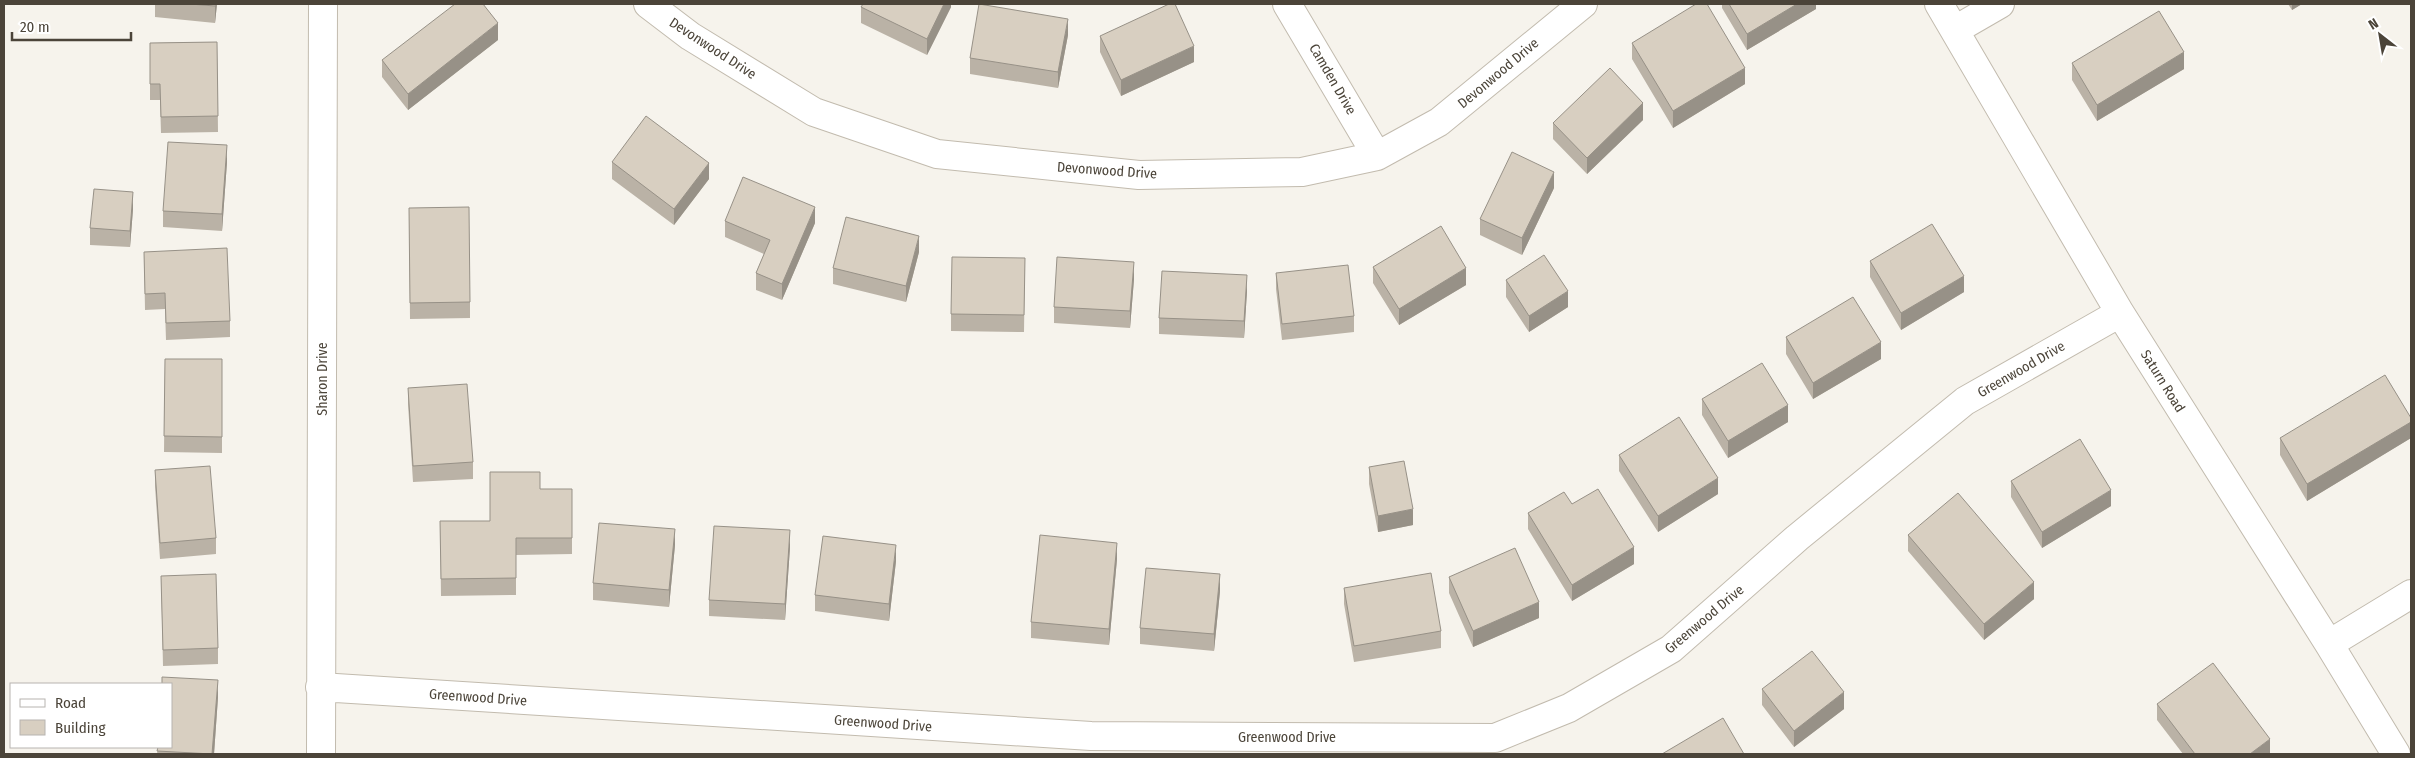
<svg xmlns="http://www.w3.org/2000/svg" width="2415" height="758" font-family="'Fira Sans Condensed',sans-serif">
<style>
.lines{fill:none;stroke-linecap:round;stroke-linejoin:round}
.minor-casing{stroke:#c2bbae;stroke-width:30}
.minor{stroke:#fff;stroke-width:28}
.wall{fill:#bab2a6}
.shaded-wall{fill:#979187}
.building{fill:#d8cfc1;stroke:#979187}
.labels{text-anchor:middle;stroke-width:5;stroke-linejoin:round;paint-order:stroke}
.street-label{font-size:14px;fill:#4b4439;stroke:#fff}
</style>
<rect width="100%" height="100%" fill="#f6f3ec"/>
<g class="lines">
<defs>
<path id="minor" d="M 648,4 L 690,36 L 814,112 L 937,154 L 1139,175 L 1302,172 L 1377,156 L 1439,122 L 1583,4
M 1287,4 L 1377,156
M 1939,4 L 2120,313 L 2329,644 L 2396,754
M 1955,30 L 2000,4
M 2329,644 L 2411,594
M 320,687 L 1091,736 L 1495,738 L 1569,708 L 1671,649 L 1797,538 L 1965,401 L 2120,313
M 321,754 L 323,4"/>
</defs>
<use href="#minor" class="minor-casing"/>
<use href="#minor" class="minor"/>
</g>
<path class="wall" d="M 155,4 L 217,4 L 215,23 L 155,17 Z
M 951,4 L 951,7 L 927,55 L 861,23 L 861,7 Z
M 1722,4 L 1816,4 L 1816,9 L 1747,50 L 1722,8 Z
M 2288,4 L 2302,4 L 2292,10 Z
M 1068,35 L 1058,88 L 970,74 L 970,58 Z
M 1100,36 L 1194,62 L 1121,96 L 1100,52 Z
M 498,40 L 408,110 L 382,77 L 382,60 Z
M 217,42 L 218,132 L 161,133 L 160,100 L 150,100 L 150,43 Z
M 1632,43 L 1745,84 L 1673,128 L 1632,59 Z
M 2072,63 L 2184,69 L 2097,121 L 2072,80 Z
M 1643,120 L 1587,174 L 1553,139 L 1553,123 Z
M 227,162 L 222,231 L 163,227 L 163,211 Z
M 612,162 L 709,179 L 674,225 L 612,179 Z
M 1554,188 L 1522,255 L 1480,235 L 1480,219 Z
M 409,208 L 470,302 L 470,318 L 410,319 Z
M 133,209 L 130,247 L 90,245 L 90,228 Z
M 725,221 L 815,223 L 782,300 L 756,290 L 756,273 L 764,254 L 725,237 Z
M 144,252 L 230,321 L 230,337 L 166,340 L 165,309 L 145,310 Z
M 919,252 L 906,302 L 833,284 L 833,268 Z
M 1025,258 L 1024,332 L 951,331 L 951,314 Z
M 1870,261 L 1964,292 L 1901,330 L 1870,277 Z
M 1373,267 L 1466,285 L 1399,325 L 1373,283 Z
M 1276,273 L 1354,316 L 1354,332 L 1282,340 L 1276,289 Z
M 1134,279 L 1130,328 L 1054,323 L 1054,307 Z
M 1506,280 L 1568,307 L 1529,332 L 1506,297 Z
M 1247,291 L 1244,338 L 1159,334 L 1159,318 Z
M 1786,337 L 1881,359 L 1813,399 L 1786,354 Z
M 165,359 L 222,359 L 222,453 L 164,452 Z
M 408,388 L 473,462 L 473,479 L 413,482 L 408,404 Z
M 1702,399 L 1788,422 L 1728,458 L 1702,415 Z
M 2411,418 L 2411,438 L 2307,501 L 2280,455 L 2280,438 Z
M 1619,455 L 1718,494 L 1658,532 L 1619,471 Z
M 1369,467 L 1413,525 L 1378,532 L 1369,484 Z
M 155,470 L 216,538 L 216,554 L 160,559 L 155,486 Z
M 2011,481 L 2111,506 L 2042,548 L 2011,497 Z
M 540,489 L 572,489 L 572,554 L 516,555 L 516,595 L 441,596 L 440,521 L 490,521 Z
M 1572,504 L 1634,564 L 1572,601 L 1528,529 L 1528,513 Z
M 1908,535 L 2034,599 L 1984,640 L 1908,551 Z
M 675,545 L 669,607 L 593,600 L 593,583 Z
M 790,547 L 785,620 L 709,616 L 709,600 Z
M 1117,559 L 1109,645 L 1031,638 L 1031,622 Z
M 896,561 L 889,621 L 815,611 L 815,595 Z
M 161,576 L 218,648 L 218,664 L 163,666 Z
M 1449,577 L 1539,618 L 1473,647 L 1449,593 Z
M 1344,588 L 1441,631 L 1441,648 L 1354,662 L 1344,604 Z
M 1220,591 L 1214,651 L 1140,644 L 1140,628 Z
M 1762,689 L 1844,709 L 1794,747 L 1762,705 Z
M 218,697 L 214,754 L 157,754 L 158,747 Z
M 2157,704 L 2270,754 L 2183,754 L 2157,720 Z"/>
<path class="shaded-wall" d="M 216,4 L 217,4 L 215,23 L 215,6 Z
M 944,4 L 951,4 L 951,7 L 927,55 L 927,39 Z
M 1797,4 L 1816,4 L 1816,9 L 1747,50 L 1747,34 Z
M 2292,4 L 2302,4 L 2292,10 Z
M 1068,19 L 1068,35 L 1058,88 L 1058,72 Z
M 498,23 L 498,40 L 408,110 L 408,94 Z
M 1194,46 L 1194,62 L 1121,96 L 1121,80 Z
M 2184,52 L 2184,69 L 2097,121 L 2097,105 Z
M 1745,68 L 1745,84 L 1673,128 L 1673,111 Z
M 1643,103 L 1643,120 L 1587,174 L 1587,158 Z
M 227,145 L 227,162 L 222,231 L 222,214 Z
M 709,163 L 709,179 L 674,225 L 674,209 Z
M 1554,172 L 1554,188 L 1522,255 L 1522,238 Z
M 133,192 L 133,209 L 130,247 L 130,231 Z
M 815,207 L 815,223 L 782,300 L 782,284 Z
M 919,236 L 919,252 L 906,302 L 906,286 Z
M 1134,262 L 1134,279 L 1130,328 L 1130,311 Z
M 1466,268 L 1466,285 L 1399,325 L 1399,309 Z
M 1247,275 L 1247,291 L 1244,338 L 1244,321 Z
M 1964,276 L 1964,292 L 1901,330 L 1901,313 Z
M 1568,291 L 1568,307 L 1529,332 L 1529,316 Z
M 1881,342 L 1881,359 L 1813,399 L 1813,383 Z
M 1788,405 L 1788,422 L 1728,458 L 1728,441 Z
M 2411,422 L 2411,438 L 2307,501 L 2307,484 Z
M 1718,478 L 1718,494 L 1658,532 L 1658,516 Z
M 2111,490 L 2111,506 L 2042,548 L 2042,532 Z
M 1413,509 L 1413,525 L 1378,532 L 1378,516 Z
M 675,529 L 675,545 L 669,607 L 669,590 Z
M 790,530 L 790,547 L 785,620 L 785,604 Z
M 1117,543 L 1117,559 L 1109,645 L 1109,629 Z
M 896,545 L 896,561 L 889,621 L 889,604 Z
M 1634,547 L 1634,564 L 1572,601 L 1572,585 Z
M 1220,574 L 1220,591 L 1214,651 L 1214,634 Z
M 2034,582 L 2034,599 L 1984,640 L 1984,624 Z
M 1539,602 L 1539,618 L 1473,647 L 1473,631 Z
M 218,680 L 218,697 L 214,754 L 212,754 Z
M 1844,692 L 1844,709 L 1794,747 L 1794,731 Z
M 2270,739 L 2270,754 L 2250,754 Z"/>
<path class="building" d="M 190,4 L 216,4 L 215,6 Z
M 455,4 L 483,4 L 498,23 L 408,94 L 382,60 Z
M 863,4 L 944,4 L 927,39 L 861,7 Z
M 979,4 L 1068,19 L 1058,72 L 970,58 Z
M 1169,4 L 1175,4 L 1194,46 L 1121,80 L 1100,36 Z
M 1696,4 L 1707,4 L 1745,68 L 1673,111 L 1632,43 Z
M 1729,4 L 1797,4 L 1747,34 Z
M 2159,11 L 2184,52 L 2097,105 L 2072,63 Z
M 217,42 L 218,116 L 161,117 L 160,84 L 150,84 L 150,43 Z
M 1610,68 L 1643,103 L 1587,158 L 1553,123 Z
M 646,116 L 709,163 L 674,209 L 612,162 Z
M 168,142 L 227,145 L 222,214 L 163,211 Z
M 1512,152 L 1554,172 L 1522,238 L 1480,219 Z
M 743,177 L 815,207 L 782,284 L 756,273 L 770,240 L 725,221 Z
M 94,189 L 133,192 L 130,231 L 90,228 Z
M 469,207 L 470,302 L 410,303 L 409,208 Z
M 846,217 L 919,236 L 906,286 L 833,268 Z
M 1932,224 L 1964,276 L 1901,313 L 1870,261 Z
M 1441,226 L 1466,268 L 1399,309 L 1373,267 Z
M 227,248 L 230,321 L 166,323 L 165,293 L 145,294 L 144,252 Z
M 1544,255 L 1568,291 L 1529,316 L 1506,280 Z
M 952,257 L 1025,258 L 1024,315 L 951,314 Z
M 1057,257 L 1134,262 L 1130,311 L 1054,307 Z
M 1348,265 L 1354,316 L 1282,324 L 1276,273 Z
M 1162,271 L 1247,275 L 1244,321 L 1159,318 Z
M 1853,297 L 1881,342 L 1813,383 L 1786,337 Z
M 165,359 L 222,359 L 222,437 L 164,436 Z
M 1762,363 L 1788,405 L 1728,441 L 1702,399 Z
M 2385,375 L 2411,418 L 2411,422 L 2307,484 L 2280,438 Z
M 467,384 L 473,462 L 413,466 L 408,388 Z
M 1679,417 L 1718,478 L 1658,516 L 1619,455 Z
M 2080,439 L 2111,490 L 2042,532 L 2011,481 Z
M 1404,461 L 1413,509 L 1378,516 L 1369,467 Z
M 210,466 L 216,538 L 160,543 L 155,470 Z
M 490,472 L 540,472 L 540,489 L 572,489 L 572,538 L 516,538 L 516,578 L 441,579 L 440,521 L 490,521 Z
M 1598,489 L 1634,547 L 1572,585 L 1528,513 L 1564,492 L 1572,504 Z
M 1958,493 L 2034,582 L 1984,624 L 1908,535 Z
M 599,523 L 675,529 L 669,590 L 593,583 Z
M 714,526 L 790,530 L 785,604 L 709,600 Z
M 1040,535 L 1117,543 L 1109,629 L 1031,622 Z
M 823,536 L 896,545 L 889,604 L 815,595 Z
M 1515,548 L 1539,602 L 1473,631 L 1449,577 Z
M 1146,568 L 1220,574 L 1214,634 L 1140,628 Z
M 1431,573 L 1441,631 L 1354,646 L 1344,588 Z
M 216,574 L 218,648 L 163,650 L 161,576 Z
M 1812,651 L 1844,692 L 1794,731 L 1762,689 Z
M 2213,663 L 2270,739 L 2250,754 L 2195,754 L 2157,704 Z
M 162,677 L 218,680 L 212,754 L 157,751 L 158,747 L 171,747 L 171,684 L 162,684 Z
M 1723,718 L 1744,754 L 1662,754 Z"/>
<g class="labels">
<g class="street-label">
<text transform="translate(713 48) rotate(33)" y="5">Devonwood Drive</text>
<text transform="translate(1498 73) rotate(-40)" y="5">Devonwood Drive</text>
<text transform="translate(1333 79) rotate(60)" y="5">Camden Drive</text>
<text transform="translate(1107 170) rotate(4)" y="5">Devonwood Drive</text>
<text transform="translate(2021 369) rotate(-30)" y="5">Greenwood Drive</text>
<text transform="translate(322 379) rotate(-90)" y="5">Sharon Drive</text>
<text transform="translate(2163 381) rotate(58)" y="5">Saturn Road</text>
<text transform="translate(1704 619) rotate(-40)" y="5">Greenwood Drive</text>
<text transform="translate(478 697) rotate(4)" y="5">Greenwood Drive</text>
<text transform="translate(883 723) rotate(4)" y="5">Greenwood Drive</text>
<text x="1287" y="742">Greenwood Drive</text>
</g>
</g>
<rect width="2415" height="758" fill="none" stroke="#4b4439" stroke-width="10"/>
<rect x="10" y="683" width="162" height="65" fill="#ffffff" stroke="#b7b4b0"/>
<rect x="20" y="699" width="25" height="8" fill="#ffffff" stroke="#b7b4b0"/>
<text x="55" y="708" font-size="15" fill="#4b4439">Road</text>
<rect x="20" y="720" width="25" height="15" fill="#d8cfc1" stroke="#b7b4b0"/>
<text x="55" y="733" font-size="15" fill="#4b4439">Building</text>
<g transform="translate(2380 35) rotate(329)" stroke="#ffffff" stroke-width="4" paint-order="stroke">
<path d="M0-4L9 19L0 12L-9 19Z" fill="#4b4439"/>
<text y="-8" font-size="14" font-weight="bold" text-anchor="middle" fill="#4b4439">N</text>
</g>
<path d="M12 32v8h119v-8" fill="none" stroke="#4b4439" stroke-width="2.5"/>
<text x="20" y="32" font-size="15" fill="#4b4439" stroke="#ffffff" stroke-width="4" paint-order="stroke">20 m</text>
</svg>
